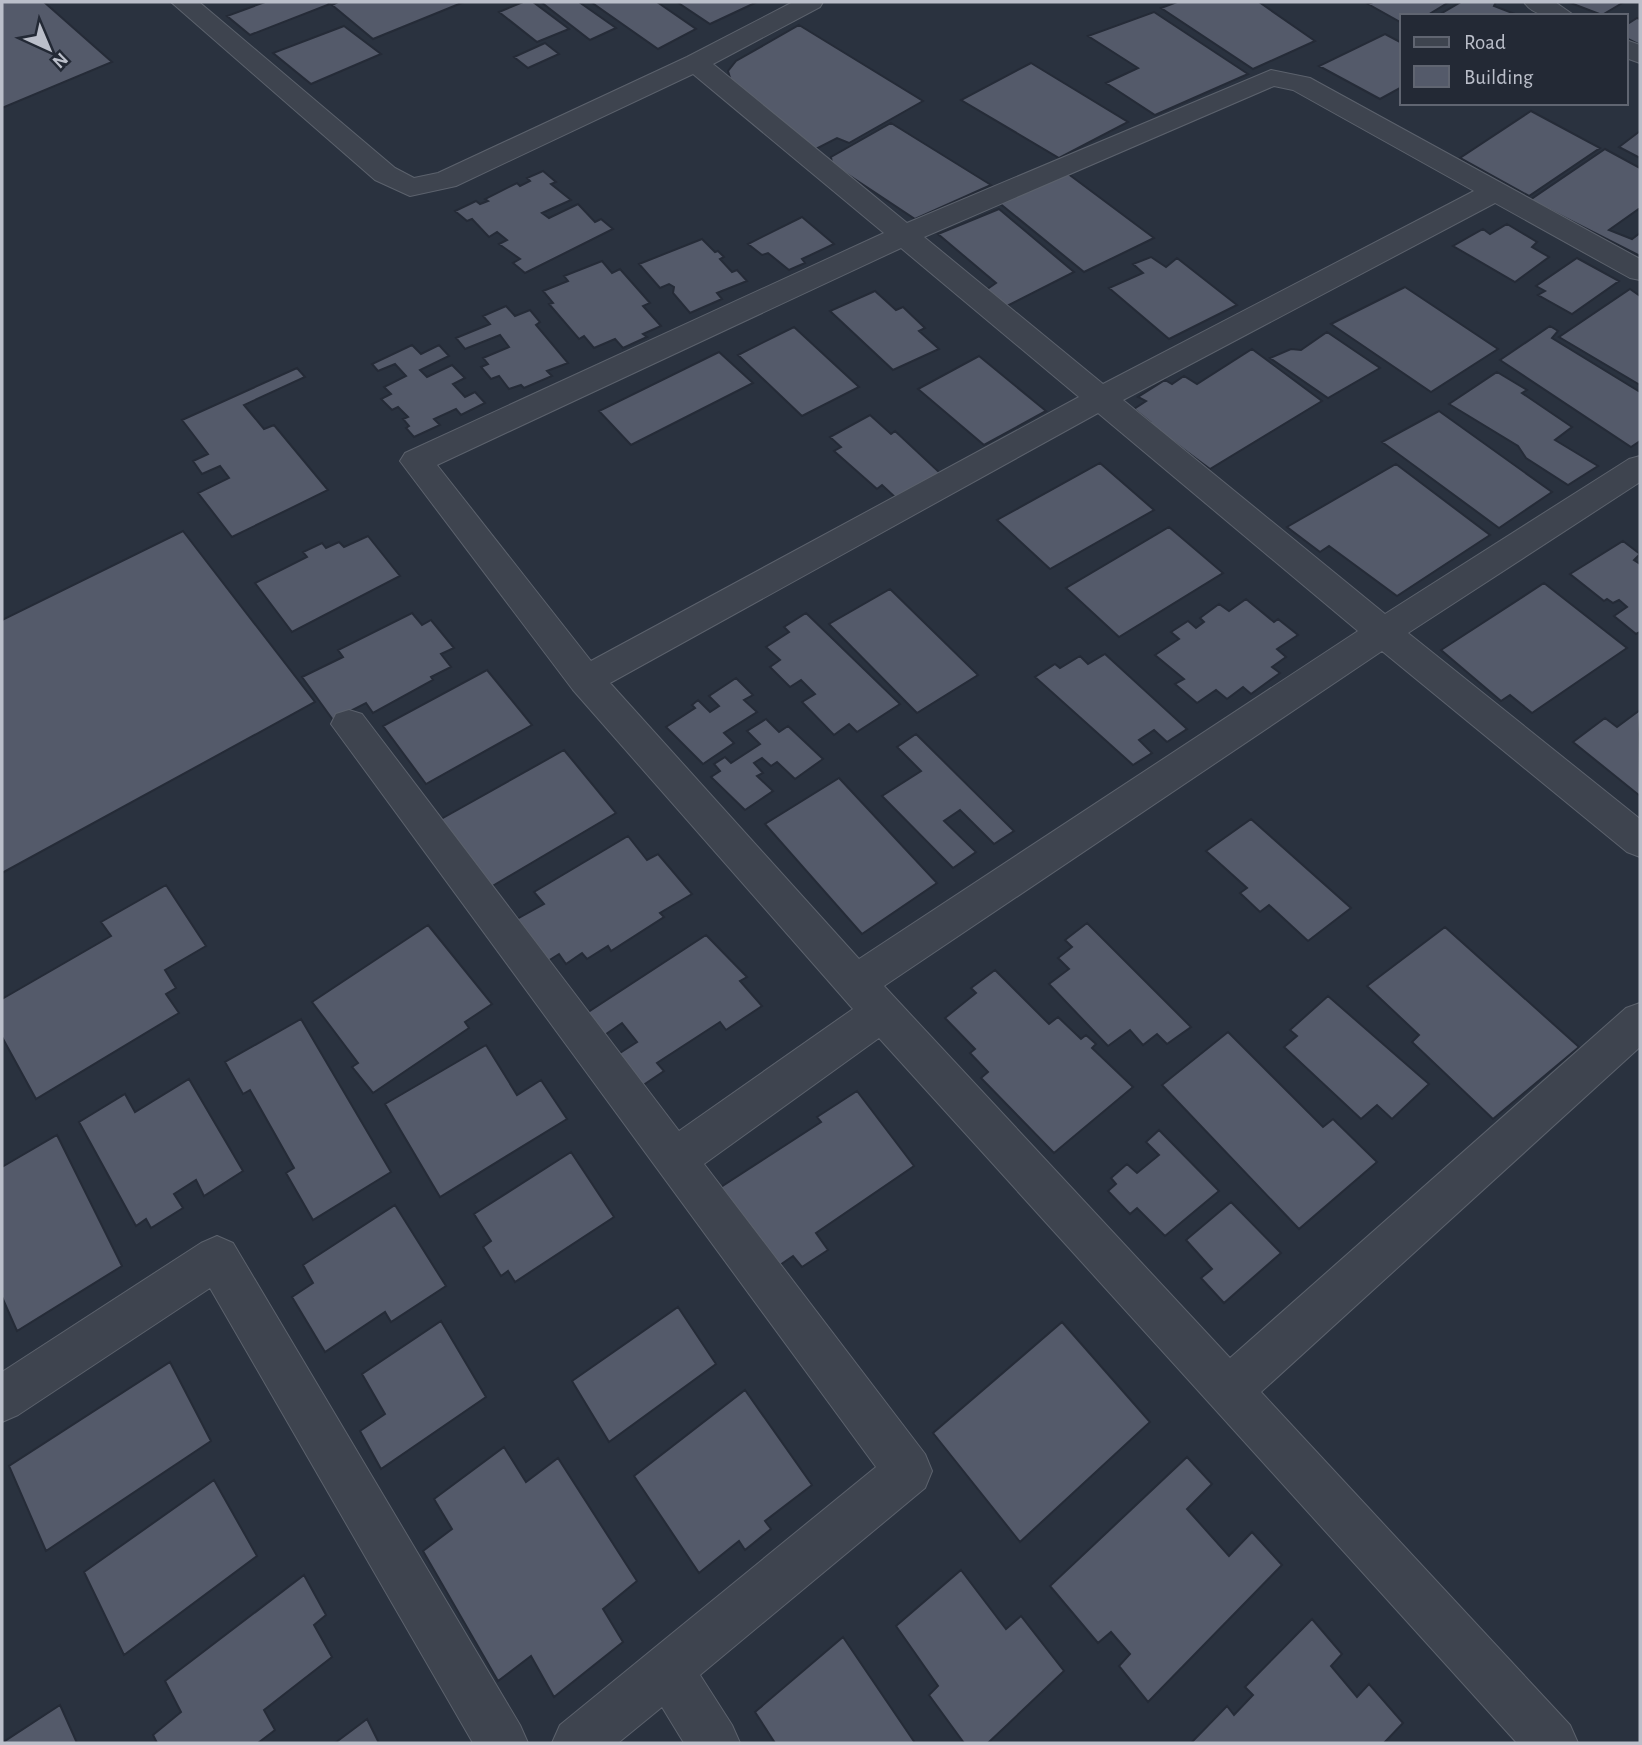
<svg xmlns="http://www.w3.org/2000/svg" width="1642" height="1745" font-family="'Alegreya Sans',sans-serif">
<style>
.building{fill:#545a6a;stroke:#252b37;stroke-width:2}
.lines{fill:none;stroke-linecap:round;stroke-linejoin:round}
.street-casing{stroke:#5c626d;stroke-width:2}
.street{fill:#3e444f;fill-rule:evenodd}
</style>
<rect width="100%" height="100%" fill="#2a323f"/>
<path class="building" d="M 2,2 L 44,2 L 112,62 L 2,108 Z
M 265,2 L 327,2 L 330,4 L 250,35 L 227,16 Z
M 338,2 L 464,2 L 373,39 L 332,5 Z
M 523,2 L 533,2 L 569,29 L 537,42 L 499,12 Z
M 541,2 L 579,2 L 616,28 L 590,40 Z
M 591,2 L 657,2 L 696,29 L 658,49 Z
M 677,2 L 757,2 L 710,24 Z
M 1177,2 L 1259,2 L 1315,41 L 1253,69 L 1161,8 Z
M 1373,2 L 1449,2 L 1426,16 L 1402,16 L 1402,23 L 1368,4 Z
M 1461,2 L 1496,2 L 1494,6 L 1520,16 L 1437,16 Z
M 1568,2 L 1624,2 L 1602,15 Z
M 1154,12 L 1248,74 L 1155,115 L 1106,83 L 1138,68 L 1088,36 Z
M 1637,18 L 1640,19 L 1640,45 L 1626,38 L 1626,25 Z
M 799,25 L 923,101 L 849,143 L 837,138 L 810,152 L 731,81 L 728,71 L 736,61 Z
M 344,26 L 381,54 L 311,84 L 273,53 Z
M 1385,34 L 1402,43 L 1402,87 L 1380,99 L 1319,66 Z
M 545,43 L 559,54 L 528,68 L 514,57 Z
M 1031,63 L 1128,122 L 1059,158 L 961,100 Z
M 1531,111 L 1600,148 L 1529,196 L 1460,158 Z
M 891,123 L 991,185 L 915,219 L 832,164 L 831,157 Z
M 1640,131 L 1640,158 L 1619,147 Z
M 1605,149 L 1640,168 L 1640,208 L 1609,230 L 1632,239 L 1640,233 L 1640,256 L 1530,200 Z
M 543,171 L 556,182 L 551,184 L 571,200 L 542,213 L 549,218 L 578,204 L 595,222 L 601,219 L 613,229 L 525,273 L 513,263 L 520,259 L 499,244 L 507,240 L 497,232 L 489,237 L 472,219 L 467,221 L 455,211 L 476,201 L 480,204 L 488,201 L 485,199 L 517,183 L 520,186 L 530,181 L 527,178 Z
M 1067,173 L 1154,238 L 1084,272 L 998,202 Z
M 999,209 L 1074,272 L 1005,307 L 986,290 L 996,283 L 938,234 Z
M 802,217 L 834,244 L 802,259 L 805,263 L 789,270 L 768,253 L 762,255 L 748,244 Z
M 1507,224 L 1537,242 L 1532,247 L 1549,257 L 1515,282 L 1453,246 L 1483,229 L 1490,234 Z
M 702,239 L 715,252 L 718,251 L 724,257 L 720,259 L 732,272 L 737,270 L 747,281 L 717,293 L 722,299 L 690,313 L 673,293 L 674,287 L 669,284 L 660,288 L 639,264 Z
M 1151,257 L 1166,267 L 1177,258 L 1237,305 L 1169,339 L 1109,288 L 1143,273 L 1133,264 Z
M 1577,258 L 1619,281 L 1572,314 L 1538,295 L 1545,291 L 1536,286 Z
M 602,261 L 612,273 L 620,269 L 650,303 L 643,306 L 661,326 L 643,334 L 647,337 L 623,348 L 615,339 L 594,348 L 584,336 L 579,339 L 549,304 L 553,303 L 543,291 L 568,281 L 564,276 Z
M 1405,287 L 1498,349 L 1431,392 L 1331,324 Z
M 1630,289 L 1640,296 L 1640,385 L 1559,337 Z
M 875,291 L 896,310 L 903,307 L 925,328 L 919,331 L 939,349 L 893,370 L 830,311 Z
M 506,306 L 515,316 L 530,310 L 540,322 L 536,325 L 568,363 L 547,371 L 552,376 L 524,388 L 521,385 L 509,389 L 499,376 L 491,379 L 481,367 L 488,364 L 483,358 L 509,347 L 500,335 L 465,349 L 456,338 L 490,324 L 483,316 Z
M 1550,326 L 1558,331 L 1552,338 L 1640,392 L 1640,441 L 1631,447 L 1500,360 Z
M 794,327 L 859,387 L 802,416 L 738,355 Z
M 1327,332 L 1380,368 L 1328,398 L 1270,358 L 1291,349 L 1301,350 Z
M 412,345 L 421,354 L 439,345 L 449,356 L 420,370 L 427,377 L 452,365 L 465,378 L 453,384 L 465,397 L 475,392 L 485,403 L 461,415 L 456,409 L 434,419 L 440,425 L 414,437 L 406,428 L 409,426 L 403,419 L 408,417 L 398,407 L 392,410 L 381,399 L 391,394 L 384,387 L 406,376 L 395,364 L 378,371 L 372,364 Z
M 1252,349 L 1322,401 L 1210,469 L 1174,442 L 1142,428 L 1150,422 L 1134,409 L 1146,401 L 1138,397 L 1165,380 L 1172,384 L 1184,376 L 1197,384 Z
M 719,352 L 753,383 L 631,445 L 599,411 Z
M 979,356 L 1046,411 L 984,445 L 918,389 Z
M 297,368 L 305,377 L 244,405 L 264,429 L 274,425 L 328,490 L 232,537 L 198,493 L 229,478 L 220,466 L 202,474 L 193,461 L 208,454 L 182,420 Z
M 1497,372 L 1527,390 L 1522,393 L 1572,427 L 1555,440 L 1598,466 L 1568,485 L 1526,458 L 1518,446 L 1449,404 Z
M 1439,411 L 1552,492 L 1499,528 L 1382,442 Z
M 870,415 L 891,434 L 895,431 L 940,473 L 896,498 L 882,485 L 877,489 L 834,451 L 841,447 L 830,437 Z
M 1100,463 L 1154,510 L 1050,569 L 997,520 Z
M 1396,464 L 1490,535 L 1397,596 L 1329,546 L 1320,552 L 1287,527 Z
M 1169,527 L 1223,573 L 1119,637 L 1066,588 Z
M 183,531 L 315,702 L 2,873 L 2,620 Z
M 368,536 L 400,576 L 292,632 L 255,583 L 307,557 L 303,552 L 322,543 L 326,548 L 339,542 L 344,547 Z
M 1623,541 L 1640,554 L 1634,560 L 1640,564 L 1640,632 L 1636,634 L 1614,616 L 1627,607 L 1619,600 L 1613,603 L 1607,599 L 1604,601 L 1570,574 Z
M 1544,583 L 1627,648 L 1532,713 L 1510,695 L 1501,701 L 1441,650 Z
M 890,589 L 978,675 L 917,713 L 829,624 Z
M 1246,599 L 1274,622 L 1278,619 L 1298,635 L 1277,649 L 1286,657 L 1272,667 L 1280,673 L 1251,694 L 1243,687 L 1227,699 L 1216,690 L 1197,703 L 1175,684 L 1184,679 L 1155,655 L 1179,639 L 1171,632 L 1188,621 L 1196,628 L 1204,622 L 1200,618 L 1219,604 L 1229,611 Z
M 412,613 L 422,625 L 431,620 L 454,648 L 441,654 L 451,667 L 431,677 L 433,680 L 373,713 L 366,703 L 333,720 L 302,677 L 343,657 L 338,650 Z
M 806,613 L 900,704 L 857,732 L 849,724 L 834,735 L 802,702 L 815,694 L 801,680 L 790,687 L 770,667 L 780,660 L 766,647 L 789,632 L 784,627 Z
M 1105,654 L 1187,729 L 1167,742 L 1154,730 L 1139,740 L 1152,753 L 1133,765 L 1035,677 L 1055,664 L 1060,668 L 1080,656 L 1088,664 Z
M 487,670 L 532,725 L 426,784 L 383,726 Z
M 736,678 L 753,695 L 744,700 L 757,712 L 724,733 L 734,743 L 703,764 L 666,727 L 695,708 L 692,705 L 698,700 L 710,712 L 719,706 L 709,696 Z
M 1640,710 L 1639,734 L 1640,796 L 1573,742 L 1605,718 L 1617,727 Z
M 766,719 L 779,732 L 788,726 L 823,759 L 795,779 L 777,762 L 771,766 L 762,758 L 754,763 L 763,773 L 757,776 L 773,791 L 745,810 L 711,777 L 720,771 L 714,764 L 725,757 L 731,763 L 760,744 L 747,731 Z
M 916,734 L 1014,831 L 994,844 L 960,810 L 944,821 L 976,852 L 953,868 L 882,796 L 921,771 L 897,747 Z
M 564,750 L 616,813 L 484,891 L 434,823 Z
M 839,778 L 937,883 L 862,934 L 765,824 Z
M 1251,819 L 1351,908 L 1308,941 L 1269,905 L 1260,912 L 1240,893 L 1247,888 L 1206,851 Z
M 628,836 L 647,860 L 658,854 L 692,894 L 660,913 L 664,917 L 611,951 L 608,946 L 587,959 L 582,953 L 566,964 L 559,954 L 548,961 L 517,919 L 544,904 L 534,892 Z
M 166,885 L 206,946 L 165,970 L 176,988 L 166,994 L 179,1013 L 36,1099 L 2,1037 L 2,999 L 111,936 L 101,922 Z
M 1087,923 L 1191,1027 L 1167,1044 L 1157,1034 L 1143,1045 L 1130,1030 L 1108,1046 L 1049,984 L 1069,969 L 1058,958 L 1072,947 L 1065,940 Z
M 428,925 L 492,1004 L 465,1022 L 469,1028 L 373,1093 L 352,1067 L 358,1063 L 312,1002 Z
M 1445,927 L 1579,1047 L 1493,1119 L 1412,1042 L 1419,1035 L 1367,986 Z
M 706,935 L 747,977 L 740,981 L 762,1006 L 726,1030 L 720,1022 L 657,1063 L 664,1071 L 633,1092 L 609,1060 L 637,1042 L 622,1023 L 596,1041 L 579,1018 Z
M 995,970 L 1049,1024 L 1058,1017 L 1081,1039 L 1086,1035 L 1096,1044 L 1092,1048 L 1133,1087 L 1054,1153 L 981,1078 L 988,1072 L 970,1053 L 975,1049 L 945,1018 L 976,993 L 971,988 Z
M 1328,996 L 1429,1084 L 1392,1119 L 1377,1105 L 1361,1119 L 1284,1047 L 1297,1036 L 1290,1030 Z
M 301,1019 L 391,1172 L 313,1220 L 286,1173 L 294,1168 L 250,1090 L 243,1094 L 225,1062 Z
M 1228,1032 L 1323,1127 L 1333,1119 L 1377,1162 L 1299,1229 L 1162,1085 Z
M 486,1045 L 517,1095 L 541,1080 L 567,1119 L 440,1197 L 385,1104 Z
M 189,1079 L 243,1171 L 204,1196 L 196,1180 L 174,1194 L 183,1208 L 151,1228 L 146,1219 L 136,1226 L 79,1122 L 125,1094 L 135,1112 Z
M 857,1091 L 914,1166 L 816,1233 L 828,1250 L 802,1267 L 793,1256 L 777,1267 L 721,1187 L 821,1122 L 817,1117 Z
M 1159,1130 L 1219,1191 L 1165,1236 L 1137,1208 L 1130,1214 L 1108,1191 L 1116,1184 L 1111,1178 L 1127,1164 L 1137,1173 L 1159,1155 L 1146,1142 Z
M 57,1135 L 122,1266 L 17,1331 L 2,1297 L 2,1167 Z
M 571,1152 L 614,1217 L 515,1282 L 508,1271 L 501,1276 L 483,1247 L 491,1241 L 474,1214 Z
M 1231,1202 L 1281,1253 L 1224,1303 L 1201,1278 L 1212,1269 L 1186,1240 Z
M 395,1205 L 446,1286 L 391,1322 L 385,1312 L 325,1352 L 292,1297 L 313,1283 L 303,1265 Z
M 678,1307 L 716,1364 L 609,1442 L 572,1381 Z
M 441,1321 L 486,1397 L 381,1469 L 360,1431 L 385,1414 L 362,1374 Z
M 1062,1322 L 1150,1422 L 1020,1542 L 933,1433 Z
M 170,1362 L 211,1441 L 46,1551 L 9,1466 Z
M 745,1390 L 812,1485 L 765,1521 L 771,1529 L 745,1550 L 739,1541 L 699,1573 L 634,1476 Z
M 504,1447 L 526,1482 L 558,1458 L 637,1581 L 603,1609 L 623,1642 L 554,1697 L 531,1656 L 498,1681 L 423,1551 L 452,1529 L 434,1499 Z
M 1187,1457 L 1212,1484 L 1187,1509 L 1229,1556 L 1252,1532 L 1282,1565 L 1148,1702 L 1119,1666 L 1130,1654 L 1111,1632 L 1098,1643 L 1050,1586 Z
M 214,1480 L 257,1556 L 124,1655 L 84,1572 Z
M 961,1570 L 1006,1629 L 1021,1616 L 1064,1671 L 988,1743 L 964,1743 L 929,1695 L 938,1686 L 896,1626 Z
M 304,1575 L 326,1615 L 314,1625 L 332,1657 L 264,1710 L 275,1730 L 258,1743 L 157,1743 L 153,1735 L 181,1712 L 165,1681 Z
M 1312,1619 L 1342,1654 L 1331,1666 L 1357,1697 L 1369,1684 L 1403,1723 L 1384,1743 L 1191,1743 L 1227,1706 L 1234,1715 L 1253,1695 L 1245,1687 Z
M 843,1637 L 915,1743 L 775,1743 L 755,1712 Z
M 60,1705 L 77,1743 L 2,1743 Z
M 367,1719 L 379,1743 L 335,1743 Z"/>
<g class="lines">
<defs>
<path id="street" d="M 171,2 L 199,2 L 395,168 L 414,178 L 438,173 L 687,57 L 793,2 L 823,2 L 820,7 L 713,64 L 907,223 L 1271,70 L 1310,78 L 1640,259 L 1640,280 L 1630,278 L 1495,203 L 1123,400 L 1385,614 L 1629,459 L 1640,456 L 1640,482 L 1408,633 L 1640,819 L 1640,857 L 1627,852 L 1382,651 L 884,986 L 1230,1358 L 1626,1008 L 1640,1003 L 1640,1047 L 1261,1392 L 1570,1725 L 1578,1743 L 1517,1743 L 879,1038 L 704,1164 L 925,1454 L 932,1471 L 925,1488 L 700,1675 L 732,1725 L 740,1743 L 684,1743 L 662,1707 L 618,1743 L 552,1743 L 560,1725 L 876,1467 L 331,724 L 336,714 L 349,710 L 362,714 L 679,1131 L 853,1009 L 573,690 L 400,461 L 405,453 L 884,233 L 693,74 L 456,186 L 410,196 L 375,180 ZM 1274,86 L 1293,90 L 1474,191 L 1103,384 L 924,237 ZM 901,248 L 1079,397 L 591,661 L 437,465 ZM 1098,413 L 1358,631 L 859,959 L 610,683 Z
M 1524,2 L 1555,2 L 1575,16 C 1557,16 1535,19 1524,2 Z
M 1626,40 L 1640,45 L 1640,63 L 1626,58 Z
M 217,1236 L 233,1243 L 520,1725 L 528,1743 L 473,1743 L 210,1288 L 18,1415 L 2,1422 L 2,1372 L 201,1243 Z"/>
</defs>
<use href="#street" class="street-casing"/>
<use href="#street" class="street"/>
</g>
<rect width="1642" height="1745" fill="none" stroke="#bbbfca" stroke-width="7"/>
<rect x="1400" y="14" width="228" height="91" fill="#232935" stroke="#606571" stroke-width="2"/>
<rect x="1414" y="37" width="35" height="10" fill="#3e444f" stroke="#606571" stroke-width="2"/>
<text x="1464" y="49" font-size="21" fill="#bbbfca">Road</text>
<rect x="1414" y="66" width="35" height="21" fill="#545a6a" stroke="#606571" stroke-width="2"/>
<text x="1464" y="84" font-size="21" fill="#bbbfca">Building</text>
<g transform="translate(49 49) rotate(136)" stroke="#232935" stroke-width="5" paint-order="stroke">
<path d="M0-5L12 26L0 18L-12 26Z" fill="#bbbfca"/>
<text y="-10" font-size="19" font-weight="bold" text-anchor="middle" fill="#bbbfca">N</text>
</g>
</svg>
